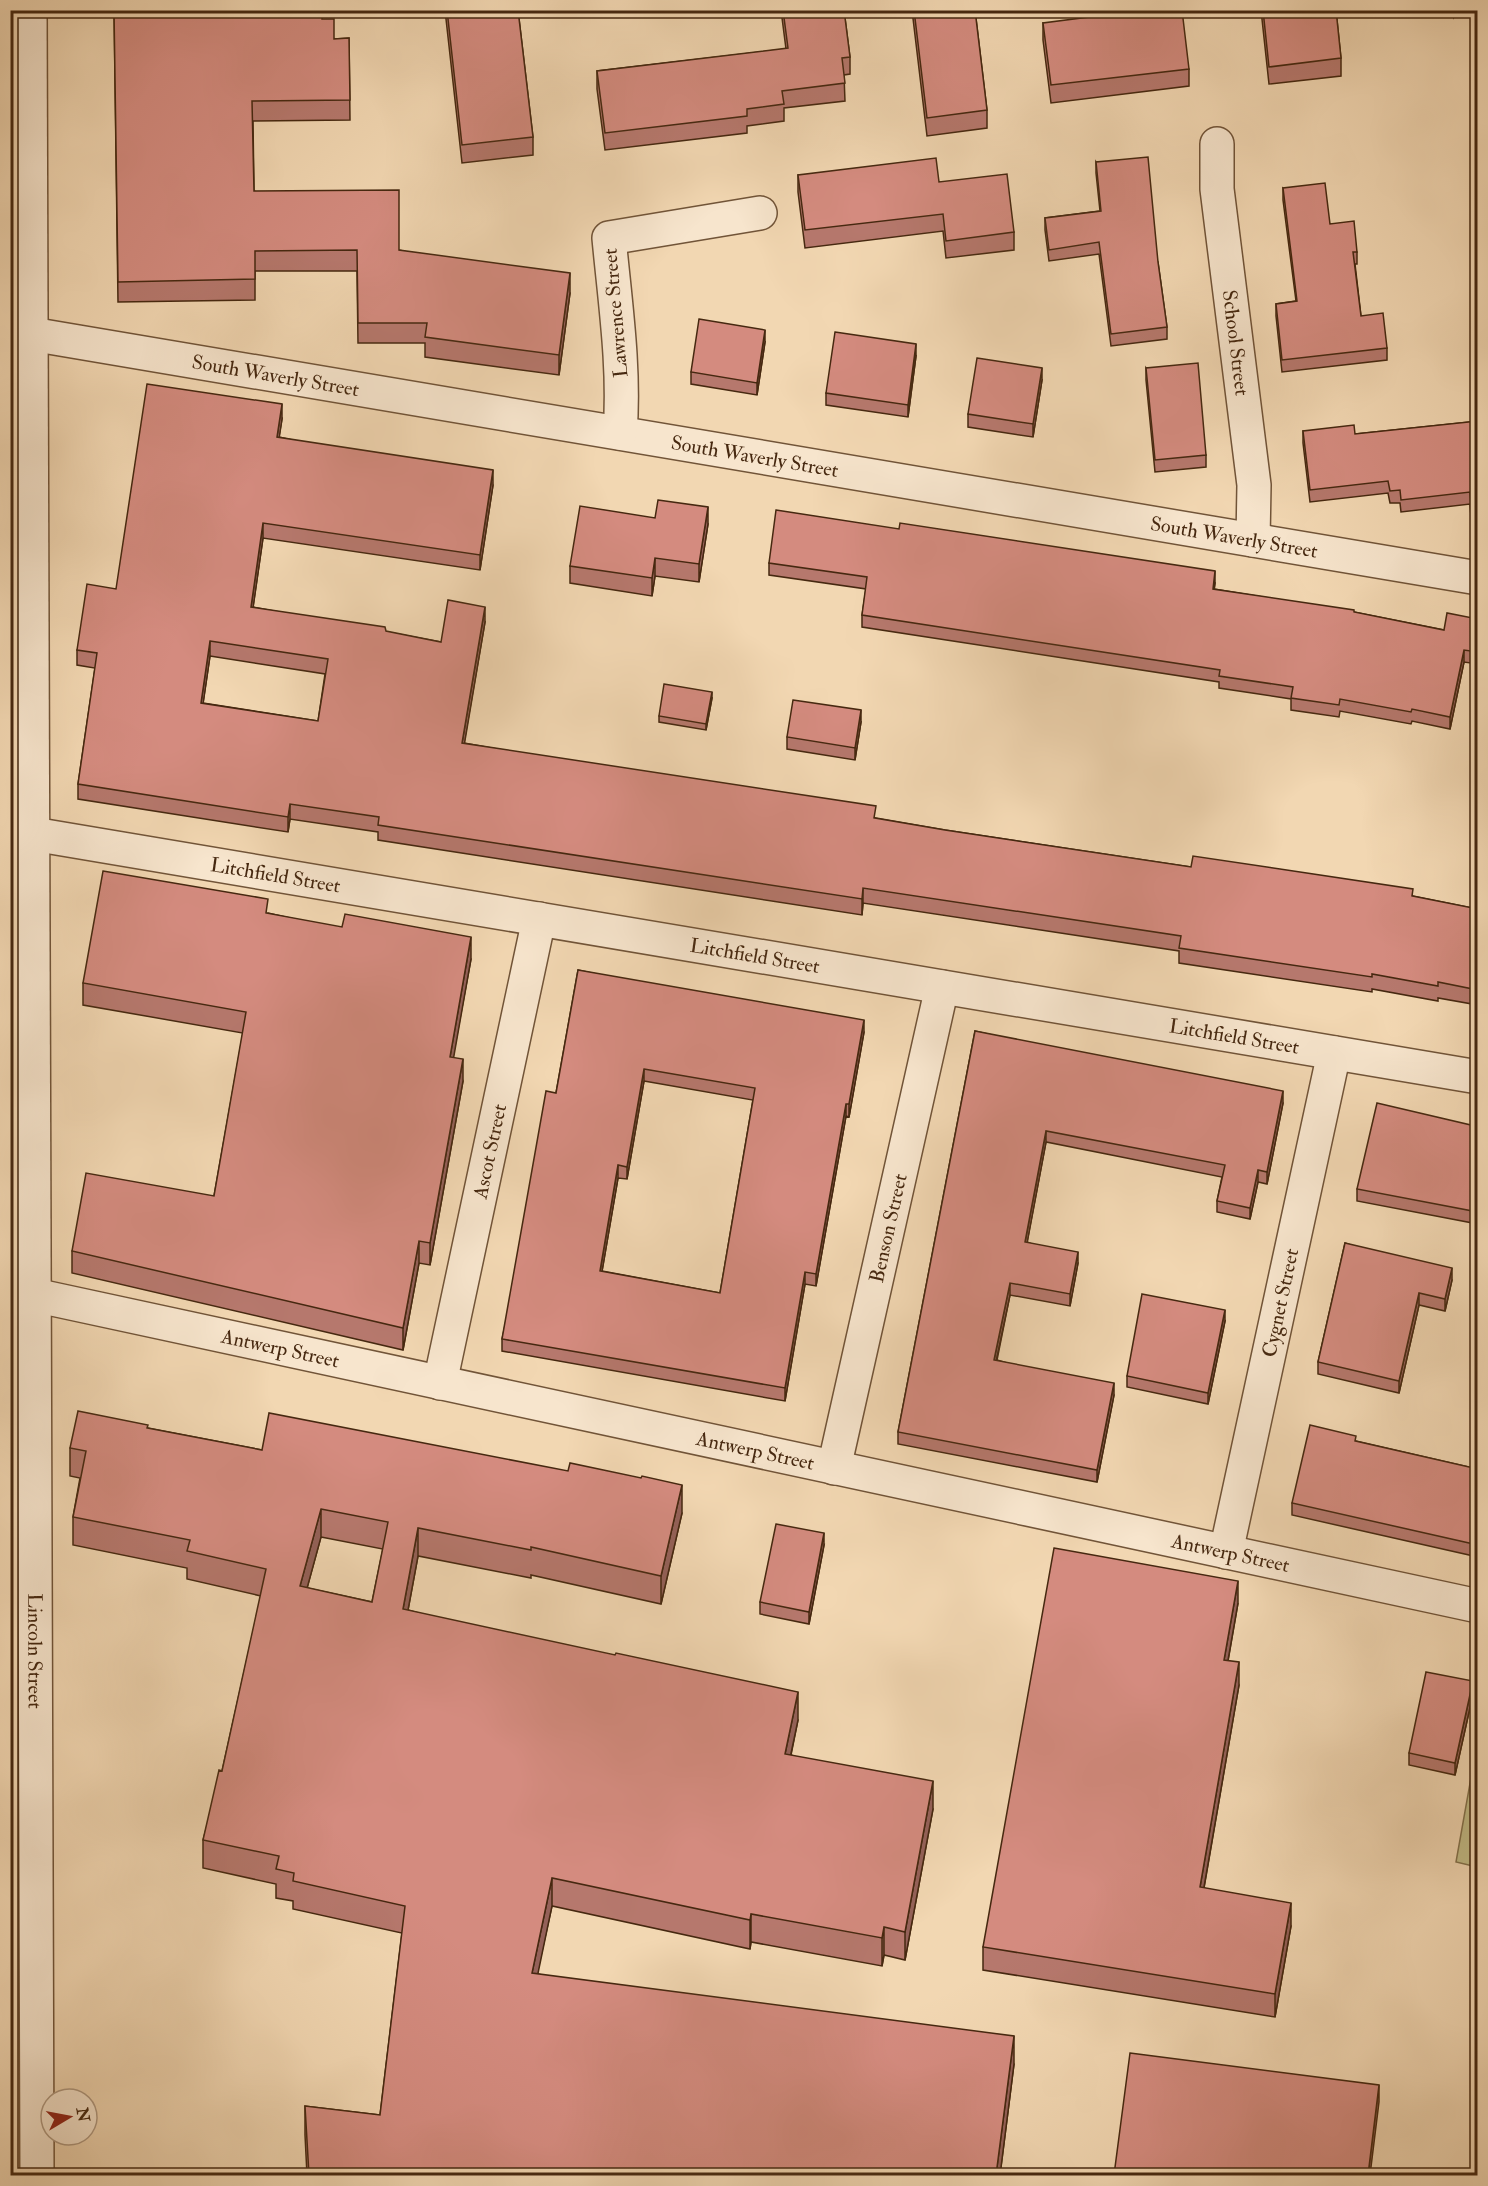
<svg xmlns="http://www.w3.org/2000/svg" width="1488" height="2186" font-family="'IM FELL Double Pica',serif">
<style>
.green{fill:#c2bc87;stroke:#84724c;stroke-width:1.5}
.lines{fill:none;stroke-linecap:round;stroke-linejoin:round}
.minor-casing{stroke:#715438;stroke-width:36}
.tertiary-casing{stroke:#715438;stroke-width:36}
.minor{stroke:#f7e5cd;stroke-width:33}
.tertiary{stroke:#f7e5cd;stroke-width:33}
.wall{fill:#b6786d;stroke:#462810;stroke-width:1.5;fill-rule:evenodd}
.shaded-wall{fill:#946159;stroke:#462810;stroke-width:1.5}
.building{fill:#d48b7f;stroke:#462810;stroke-width:1.5;fill-rule:evenodd}
.labels{text-anchor:middle;stroke-width:6;stroke-linejoin:round;paint-order:stroke}
.street-label{font-size:20px;fill:#462810;stroke:#f7e5cd}
</style>
<rect width="100%" height="100%" fill="#f2d7b2"/>
<filter id="stains"><feTurbulence type="fractalNoise" baseFrequency=".00333" numOctaves="4"/><feColorMatrix values="0 0 0 0 .2 0 0 0 0 .09 0 0 0 0 .02 0 0 0 .5 -.17"/></filter>
<radialGradient id="worn" r=".72"><stop offset=".6" stop-color="#630" stop-opacity="0"/><stop offset="1" stop-color="#630" stop-opacity=".3"/></radialGradient>
<path class="green" d="M 1477,1744 L 1478,1867 L 1477,1867 L 1456,1862 Z"/>
<g class="lines">
<defs>
<g id="minor">
<path id="s1" d="M 1217,144 L 1217,189 L 1254,485 L 1253,540"/>
<path id="s2" d="M 31,334 L 1478,578"/>
<path d="M 620,433 C 625,368 615,302 609,238 L 760,213"/>
<path id="s3" d="M 33,834 L 1478,1077"/>
<path id="s4" d="M 34,1295 L 1478,1606"/>
<path id="s5" d="M 440,1383 L 539,919"/>
<path id="s6" d="M 834,1468 L 942,987"/>
<path id="s7" d="M 1226,1552 L 1334,1053"/>
</g>
<g id="tertiary">
<path id="s8" d="M 30,10 L 37,2176"/>
</g>
</defs>
<use href="#minor" class="minor-casing"/>
<use href="#tertiary" class="tertiary-casing"/>
<use href="#minor" class="minor"/>
<use href="#tertiary" class="tertiary"/>
</g>
<path class="wall" d="M 114,10 L 322,19 L 334,39 L 349,38 L 350,120 L 253,121 L 254,191 L 399,250 L 570,293 L 559,375 L 425,357 L 425,343 L 358,343 L 357,271 L 255,271 L 255,300 L 118,302 Z
M 445,10 L 518,10 L 533,137 L 533,155 L 462,163 Z
M 781,10 L 844,10 L 850,57 L 850,74 L 844,75 L 845,101 L 784,108 L 784,121 L 747,126 L 747,133 L 605,150 L 597,89 L 597,71 L 786,49 Z
M 912,10 L 975,10 L 987,110 L 987,128 L 927,136 Z
M 1261,10 L 1336,10 L 1341,58 L 1341,76 L 1269,84 Z
M 1444,10 L 1458,10 L 1454,17 Z
M 1043,23 L 1189,69 L 1189,86 L 1051,103 L 1043,40 Z
M 1096,162 L 1158,262 L 1167,327 L 1167,339 L 1111,346 L 1099,254 L 1049,261 L 1045,230 L 1045,218 L 1100,211 L 1096,173 Z
M 798,175 L 939,182 L 1014,232 L 1014,250 L 946,258 L 943,231 L 805,248 L 798,192 Z
M 1283,188 L 1330,224 L 1357,252 L 1357,264 L 1355,264 L 1361,316 L 1387,348 L 1387,360 L 1282,372 L 1276,316 L 1276,304 L 1296,301 L 1283,200 Z
M 765,342 L 757,395 L 691,384 L 691,372 Z
M 916,356 L 908,417 L 826,405 L 826,393 Z
M 1146,368 L 1206,455 L 1206,467 L 1155,472 L 1146,380 Z
M 1042,380 L 1033,437 L 968,427 L 968,414 Z
M 282,419 L 279,437 L 493,485 L 480,570 L 263,538 L 253,607 L 441,642 L 485,622 L 464,743 L 876,818 L 945,830 L 1191,867 L 1413,896 L 1478,909 L 1478,1005 L 1438,998 L 1438,1001 L 1372,989 L 1372,992 L 1179,963 L 1179,951 L 863,903 L 862,915 L 378,840 L 378,832 L 290,819 L 288,832 L 78,799 L 78,784 L 95,668 L 77,665 L 77,650 L 116,589 ZM 210,656 L 325,674 L 318,721 L 203,703 Z
M 1478,421 L 1478,529 L 1472,530 L 1470,504 L 1401,512 L 1400,503 L 1390,503 L 1388,493 L 1310,502 L 1303,443 L 1303,431 L 1355,434 Z
M 655,518 L 708,524 L 699,582 L 655,576 L 652,596 L 570,583 L 570,566 Z
M 769,563 L 1215,583 L 1214,589 L 1354,612 L 1444,630 L 1478,619 L 1478,664 L 1464,662 L 1450,729 L 1412,721 L 1411,724 L 1340,711 L 1339,717 L 1291,710 L 1291,699 L 1219,688 L 1219,682 L 862,627 L 862,615 L 866,589 L 769,575 Z
M 712,698 L 706,730 L 659,722 L 659,716 Z
M 861,722 L 855,760 L 787,749 L 787,737 Z
M 268,913 L 471,959 L 453,1057 L 463,1081 L 430,1265 L 419,1263 L 403,1350 L 72,1273 L 72,1251 L 214,1196 L 243,1033 L 83,1005 L 83,983 Z
M 578,970 L 864,1032 L 849,1117 L 846,1116 L 816,1286 L 805,1284 L 785,1401 L 502,1351 L 502,1339 L 556,1093 ZM 644,1081 L 753,1100 L 720,1293 L 602,1271 L 618,1178 L 627,1179 Z
M 975,1031 L 1283,1103 L 1267,1184 L 1258,1182 L 1250,1219 L 1217,1212 L 1217,1201 L 1222,1177 L 1046,1142 L 1027,1242 L 1078,1263 L 1070,1306 L 1010,1295 L 997,1360 L 1114,1395 L 1097,1482 L 898,1444 L 898,1432 Z
M 1478,1119 L 1478,1224 L 1357,1201 L 1357,1189 L 1471,1125 Z
M 1345,1243 L 1452,1280 L 1445,1311 L 1419,1305 L 1399,1393 L 1318,1374 L 1318,1362 Z
M 1225,1321 L 1208,1404 L 1127,1387 L 1127,1376 Z
M 148,1428 L 262,1450 L 682,1513 L 661,1604 L 531,1575 L 531,1578 L 418,1556 L 408,1610 L 798,1720 L 791,1755 L 933,1809 L 905,1960 L 884,1955 L 882,1966 L 751,1942 L 750,1949 L 552,1906 L 537,1974 L 1014,2064 L 1000,2175 L 307,2175 L 305,2135 L 305,2106 L 380,2115 L 402,1933 L 293,1909 L 293,1901 L 276,1898 L 276,1884 L 203,1868 L 203,1840 L 222,1771 L 261,1596 L 187,1579 L 187,1568 L 73,1545 L 73,1517 L 80,1478 L 70,1476 L 70,1448 ZM 321,1537 L 383,1549 L 372,1602 L 307,1588 Z
M 1356,1441 L 1478,1469 L 1478,1557 L 1292,1515 L 1292,1503 Z
M 824,1545 L 809,1624 L 760,1614 L 760,1602 Z
M 1238,1603 L 1228,1661 L 1239,1685 L 1204,1888 L 1291,1926 L 1275,2017 L 983,1970 L 983,1947 Z
M 1473,1694 L 1455,1775 L 1409,1765 L 1409,1753 Z"/>
<path class="shaded-wall" d="M 1454,10 L 1458,10 L 1454,17 Z
M 570,273 L 570,293 L 559,375 L 559,355 Z
M 765,330 L 765,342 L 757,395 L 757,383 Z
M 916,344 L 916,356 L 908,417 L 908,405 Z
M 1042,368 L 1042,380 L 1033,437 L 1033,424 Z
M 282,404 L 282,419 L 277,452 L 277,437 Z
M 493,470 L 493,485 L 480,570 L 480,555 Z
M 708,507 L 708,524 L 699,582 L 699,564 Z
M 263,523 L 263,538 L 251,622 L 251,607 Z
M 655,558 L 655,576 L 652,596 L 652,578 Z
M 1215,571 L 1215,583 L 1213,601 L 1213,589 Z
M 485,607 L 485,622 L 462,758 L 462,743 Z
M 210,641 L 210,656 L 201,718 L 201,703 Z
M 1464,650 L 1464,662 L 1450,729 L 1450,717 Z
M 712,692 L 712,698 L 706,730 L 706,724 Z
M 861,710 L 861,722 L 855,760 L 855,748 Z
M 290,804 L 290,819 L 288,832 L 288,817 Z
M 863,888 L 863,903 L 862,915 L 862,899 Z
M 471,937 L 471,959 L 450,1078 L 450,1057 Z
M 864,1020 L 864,1032 L 849,1117 L 849,1104 Z
M 463,1059 L 463,1081 L 430,1265 L 430,1243 Z
M 644,1069 L 644,1081 L 627,1179 L 627,1167 Z
M 1283,1091 L 1283,1103 L 1267,1184 L 1267,1172 Z
M 846,1104 L 846,1116 L 816,1286 L 816,1274 Z
M 1046,1131 L 1046,1142 L 1025,1254 L 1025,1242 Z
M 618,1165 L 618,1178 L 600,1283 L 600,1271 Z
M 1258,1170 L 1258,1182 L 1250,1219 L 1250,1208 Z
M 419,1241 L 419,1263 L 403,1350 L 403,1328 Z
M 1078,1252 L 1078,1263 L 1070,1306 L 1070,1294 Z
M 1452,1268 L 1452,1280 L 1445,1311 L 1445,1299 Z
M 805,1272 L 805,1284 L 785,1401 L 785,1388 Z
M 1010,1283 L 1010,1295 L 994,1371 L 994,1360 Z
M 1419,1293 L 1419,1305 L 1399,1393 L 1399,1381 Z
M 1225,1310 L 1225,1321 L 1208,1404 L 1208,1393 Z
M 1114,1383 L 1114,1395 L 1097,1482 L 1097,1470 Z
M 682,1485 L 682,1513 L 661,1604 L 661,1576 Z
M 321,1509 L 321,1537 L 300,1614 L 300,1586 Z
M 418,1528 L 418,1556 L 403,1637 L 403,1609 Z
M 824,1533 L 824,1545 L 809,1624 L 809,1612 Z
M 1238,1581 L 1238,1603 L 1224,1683 L 1224,1660 Z
M 1239,1662 L 1239,1685 L 1200,1910 L 1200,1887 Z
M 1473,1681 L 1473,1694 L 1455,1775 L 1455,1763 Z
M 798,1692 L 798,1720 L 785,1782 L 785,1754 Z
M 933,1781 L 933,1809 L 905,1960 L 905,1932 Z
M 552,1878 L 552,1906 L 532,2002 L 532,1973 Z
M 1291,1903 L 1291,1926 L 1275,2017 L 1275,1994 Z
M 751,1914 L 751,1942 L 750,1949 L 750,1920 Z
M 884,1927 L 884,1955 L 882,1966 L 882,1938 Z
M 1014,2036 L 1014,2064 L 1000,2175 L 996,2175 Z
M 1379,2085 L 1379,2102 L 1370,2175 L 1368,2175 Z"/>
<path class="building" d="M 114,10 L 322,10 L 322,19 L 334,19 L 334,39 L 349,38 L 350,100 L 252,101 L 254,191 L 399,190 L 399,250 L 570,273 L 559,355 L 425,337 L 427,323 L 358,323 L 357,250 L 255,251 L 255,279 L 118,282 Z
M 447,10 L 518,10 L 533,137 L 462,145 Z
M 783,10 L 844,10 L 850,57 L 842,58 L 845,83 L 782,91 L 784,104 L 747,109 L 747,116 L 605,133 L 597,71 L 788,48 Z
M 914,10 L 975,10 L 987,110 L 927,118 Z
M 1144,10 L 1182,10 L 1189,69 L 1051,85 L 1043,23 Z
M 1263,10 L 1336,10 L 1341,58 L 1269,67 Z
M 1148,157 L 1158,262 L 1167,327 L 1111,334 L 1099,242 L 1049,250 L 1045,218 L 1101,211 L 1096,162 Z
M 936,158 L 939,182 L 1007,174 L 1014,232 L 946,241 L 943,214 L 805,230 L 798,175 Z
M 1325,183 L 1330,224 L 1354,221 L 1357,252 L 1353,252 L 1361,316 L 1383,313 L 1387,348 L 1282,360 L 1276,304 L 1297,301 L 1283,188 Z
M 699,319 L 765,330 L 757,383 L 691,372 Z
M 835,332 L 916,344 L 908,405 L 826,393 Z
M 977,358 L 1042,368 L 1033,424 L 968,414 Z
M 1198,363 L 1206,455 L 1155,460 L 1146,368 Z
M 147,384 L 282,404 L 277,437 L 493,470 L 480,555 L 263,523 L 251,607 L 385,627 L 386,631 L 441,642 L 448,600 L 485,607 L 462,743 L 876,806 L 874,818 L 945,830 L 1191,867 L 1193,856 L 1413,889 L 1412,896 L 1478,909 L 1478,990 L 1438,982 L 1438,986 L 1372,974 L 1372,977 L 1179,948 L 1181,936 L 863,888 L 862,899 L 378,825 L 379,817 L 290,804 L 288,817 L 78,784 L 97,653 L 77,650 L 87,584 L 116,589 ZM 210,641 L 328,659 L 318,721 L 201,703 Z
M 1478,421 L 1478,517 L 1472,518 L 1470,492 L 1401,500 L 1400,490 L 1390,491 L 1388,481 L 1310,490 L 1303,431 L 1354,425 L 1355,434 Z
M 658,500 L 708,507 L 699,564 L 655,558 L 652,578 L 570,566 L 580,506 L 655,518 Z
M 776,510 L 899,529 L 900,523 L 1215,571 L 1213,589 L 1354,610 L 1354,612 L 1444,630 L 1447,613 L 1478,619 L 1478,652 L 1464,650 L 1450,717 L 1412,709 L 1411,712 L 1340,699 L 1339,705 L 1291,698 L 1293,687 L 1219,676 L 1220,670 L 862,615 L 867,577 L 769,563 Z
M 664,684 L 712,692 L 706,724 L 659,716 Z
M 793,700 L 861,710 L 855,748 L 787,737 Z
M 103,871 L 268,899 L 266,913 L 342,927 L 345,914 L 471,937 L 450,1057 L 463,1059 L 430,1243 L 419,1241 L 403,1328 L 72,1251 L 86,1173 L 214,1196 L 246,1012 L 83,983 Z
M 578,970 L 864,1020 L 849,1104 L 846,1104 L 816,1274 L 805,1272 L 785,1388 L 502,1339 L 546,1091 L 556,1093 ZM 644,1069 L 755,1088 L 720,1293 L 600,1271 L 618,1165 L 627,1167 Z
M 975,1031 L 1283,1091 L 1267,1172 L 1258,1170 L 1250,1208 L 1217,1201 L 1225,1165 L 1046,1131 L 1025,1242 L 1078,1252 L 1070,1294 L 1010,1283 L 994,1360 L 1114,1383 L 1097,1470 L 898,1432 Z
M 1377,1103 L 1471,1125 L 1472,1118 L 1478,1119 L 1478,1212 L 1357,1189 Z
M 1345,1243 L 1452,1268 L 1445,1299 L 1419,1293 L 1399,1381 L 1318,1362 Z
M 1142,1294 L 1225,1310 L 1208,1393 L 1127,1376 Z
M 78,1411 L 148,1425 L 147,1428 L 262,1450 L 269,1413 L 568,1471 L 570,1463 L 641,1478 L 642,1476 L 682,1485 L 661,1576 L 531,1547 L 531,1550 L 418,1528 L 403,1609 L 615,1655 L 616,1653 L 798,1692 L 785,1754 L 933,1781 L 905,1932 L 884,1927 L 882,1938 L 751,1914 L 750,1920 L 552,1878 L 532,1973 L 1014,2036 L 996,2175 L 309,2175 L 305,2106 L 380,2115 L 405,1906 L 293,1881 L 294,1873 L 276,1869 L 279,1856 L 203,1840 L 219,1770 L 222,1771 L 266,1569 L 187,1551 L 190,1540 L 73,1517 L 86,1451 L 70,1448 ZM 321,1509 L 388,1522 L 372,1602 L 300,1586 Z
M 1310,1425 L 1356,1436 L 1355,1441 L 1478,1469 L 1478,1545 L 1292,1503 Z
M 776,1524 L 824,1533 L 809,1612 L 760,1602 Z
M 1054,1548 L 1238,1581 L 1224,1660 L 1239,1662 L 1200,1887 L 1291,1903 L 1275,1994 L 983,1947 Z
M 1426,1672 L 1473,1681 L 1455,1763 L 1409,1753 Z
M 1130,2053 L 1379,2085 L 1368,2175 L 1114,2175 Z"/>
<g class="labels">
<g class="street-label">
<text transform="translate(615 313) rotate(-95)" y="7">Lawrence Street</text>
<text dy="7" stroke="none"><textPath href="#s1" startOffset="200">School Street</textPath></text>
<text dy="7" stroke="none"><textPath href="#s2" startOffset="248">South Waverly Street</textPath></text>
<text dy="7" stroke="none"><textPath href="#s2" startOffset="734">South Waverly Street</textPath></text>
<text dy="7" stroke="none"><textPath href="#s2" startOffset="1220">South Waverly Street</textPath></text>
<text dy="7" stroke="none"><textPath href="#s3" startOffset="246">Litchfield Street</textPath></text>
<text dy="7" stroke="none"><textPath href="#s3" startOffset="732">Litchfield Street</textPath></text>
<text dy="7" stroke="none"><textPath href="#s3" startOffset="1218">Litchfield Street</textPath></text>
<text dy="7" stroke="none"><textPath href="#s5" startOffset="237">Ascot Street</textPath></text>
<text dy="7" stroke="none"><textPath href="#s6" startOffset="246">Benson Street</textPath></text>
<text dy="7" stroke="none"><textPath href="#s7" startOffset="255">Cygnet Street</textPath></text>
<text dy="7" stroke="none"><textPath href="#s4" startOffset="252">Antwerp Street</textPath></text>
<text dy="7" stroke="none"><textPath href="#s4" startOffset="738">Antwerp Street</textPath></text>
<text dy="7" stroke="none"><textPath href="#s4" startOffset="1224">Antwerp Street</textPath></text>
<text dy="7" stroke="none"><textPath href="#s8" startOffset="1641">Lincoln Street</textPath></text>
</g>
</g>
<rect width="1488" height="2186" fill="none" stroke="#f2d7b2" stroke-width="36"/>
<rect x="12" y="12" width="1464" height="2162" fill="none" stroke="#462810" stroke-width="3"/>
<rect x="18" y="18" width="1452" height="2150" fill="none" stroke="#462810" stroke-width="1.5"/>
<g transform="translate(69 2117) rotate(80)"><circle r="28" fill="#f7e5cd" stroke="#b09981" stroke-width="1.5"/>
<path d="M0-4.5L10 22L0 15L-10 22Z" fill="#8f2418"/>
<text y="-9" font-size="16" font-weight="bold" text-anchor="middle" fill="#462810">N</text>
</g>
<rect width="100%" height="100%" filter="url(#stains)"/>
<rect width="100%" height="100%" fill="url(#worn)"/>
</svg>
